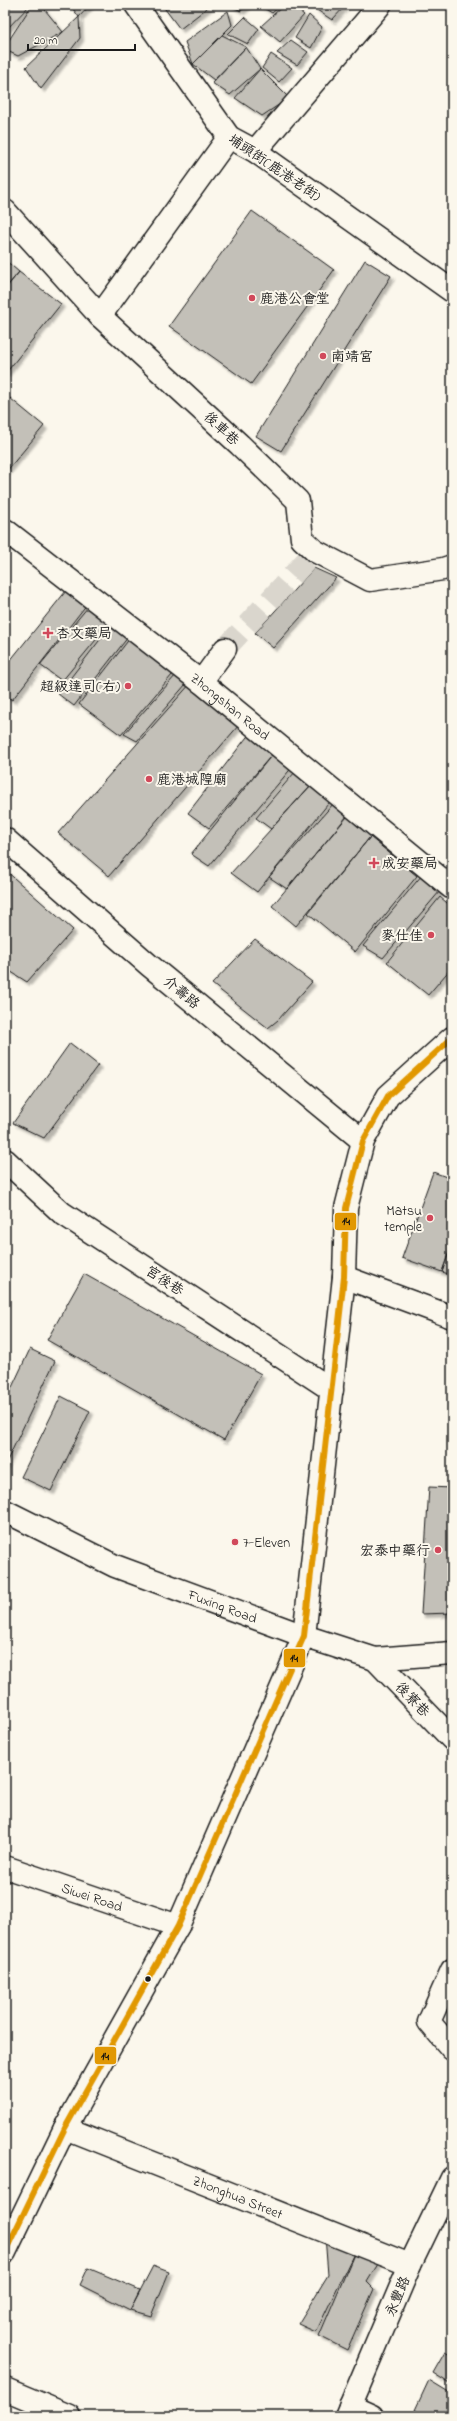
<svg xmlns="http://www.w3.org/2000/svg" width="457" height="2421" font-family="'Indie Flower','LXGW WenKai TC',sans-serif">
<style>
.building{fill:#c3c0b8;stroke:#1c1c1c;filter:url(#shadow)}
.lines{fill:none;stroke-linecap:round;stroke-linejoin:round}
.minor-tunnel{stroke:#dad6cd;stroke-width:22;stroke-dasharray:22 11;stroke-linecap:butt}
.minor-casing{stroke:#1c1c1c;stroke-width:25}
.minor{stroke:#fbf7ec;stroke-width:22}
.bus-1-casing{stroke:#fbf7ec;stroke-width:9}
.bus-1{stroke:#e19803;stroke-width:6}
.poi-dot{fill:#d1495b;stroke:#fbf7ec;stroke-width:1.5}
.bus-dot{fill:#1c1c1c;stroke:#fbf7ec;stroke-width:1.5}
.labels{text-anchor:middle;stroke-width:4;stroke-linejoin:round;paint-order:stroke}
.street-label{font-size:14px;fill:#1c1c1c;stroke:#fbf7ec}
.poi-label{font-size:14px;fill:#1c1c1c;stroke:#fbf7ec;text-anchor:start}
.line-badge{stroke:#fbf7ec;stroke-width:1.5}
.pale-badge-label{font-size:11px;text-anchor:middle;font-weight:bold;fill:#111}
</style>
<defs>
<filter id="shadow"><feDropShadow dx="3.5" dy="3.5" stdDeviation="1" flood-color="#0004"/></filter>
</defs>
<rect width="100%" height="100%" fill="#fbf7ec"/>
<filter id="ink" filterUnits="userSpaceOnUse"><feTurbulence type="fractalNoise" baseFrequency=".025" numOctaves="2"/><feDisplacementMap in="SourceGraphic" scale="8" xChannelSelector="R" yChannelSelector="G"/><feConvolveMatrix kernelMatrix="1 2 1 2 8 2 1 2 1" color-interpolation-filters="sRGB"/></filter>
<g filter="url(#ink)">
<path class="building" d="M 5,5 L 30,5 L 5,31 Z
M 32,5 L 41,5 L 63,32 L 18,56 L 5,50 L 5,46 Z
M 70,5 L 90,5 L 79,17 Z
M 162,5 L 211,5 L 180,29 Z
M 230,5 L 248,5 L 241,11 Z
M 259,5 L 281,5 L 272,13 Z
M 284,5 L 292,5 L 304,15 L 280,42 L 261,26 Z
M 317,5 L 346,5 L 332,20 L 314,8 Z
M 228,11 L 232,25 L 193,64 L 185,42 Z
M 309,15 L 322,27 L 311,48 L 295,38 Z
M 79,17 L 80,38 L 41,89 L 26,67 Z
M 245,17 L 259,29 L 248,44 L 228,34 Z
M 222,35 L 246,47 L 214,80 L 193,64 Z
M 291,40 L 308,52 L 297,65 L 277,53 Z
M 246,47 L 260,69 L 230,95 L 212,83 Z
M 271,54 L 292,68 L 279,82 L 262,68 Z
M 260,69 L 289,98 L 262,116 L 235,98 Z
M 252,211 L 334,270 L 251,384 L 169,326 Z
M 5,260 L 19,272 L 5,289 Z
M 365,260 L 391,276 L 281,451 L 256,436 Z
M 19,272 L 61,304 L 5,374 L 5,289 Z
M 5,394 L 44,426 L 6,472 L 5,470 Z
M 314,568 L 336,578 L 273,648 L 255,633 Z
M 70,586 L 91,599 L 12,700 L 5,695 L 5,667 Z
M 93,601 L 114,618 L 62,681 L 40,665 Z
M 116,619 L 132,632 L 74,706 L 58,694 Z
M 134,633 L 178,668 L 121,735 L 79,704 Z
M 176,675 L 186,684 L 137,741 L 124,734 Z
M 191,683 L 239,725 L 109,876 L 58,833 Z
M 250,733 L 276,750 L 209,828 L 188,813 Z
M 276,750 L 294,765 L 209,866 L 191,854 Z
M 295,772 L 311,785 L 271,829 L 256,818 Z
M 311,785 L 332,799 L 257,892 L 231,873 Z
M 334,803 L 347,816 L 287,889 L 269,877 Z
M 352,811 L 376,830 L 296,926 L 272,906 Z
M 370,837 L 417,876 L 355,952 L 308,913 Z
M 5,870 L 73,930 L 27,982 L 5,968 Z
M 422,875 L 440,891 L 383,958 L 363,946 Z
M 440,897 L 452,907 L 452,967 L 428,995 L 387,962 Z
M 255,939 L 312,982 L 278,1020 L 268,1028 L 212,984 Z
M 70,1043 L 98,1065 L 44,1138 L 13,1123 Z
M 433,1172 L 452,1179 L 452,1243 L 442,1272 L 402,1258 Z
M 448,1255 L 452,1256 L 452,1275 L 442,1272 Z
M 84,1274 L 261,1374 L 224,1440 L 47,1340 Z
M 30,1349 L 55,1361 L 5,1465 L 5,1402 Z
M 61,1396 L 90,1411 L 51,1491 L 21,1477 Z
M 429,1487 L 452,1488 L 452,1613 L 421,1614 Z
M 325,2236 L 358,2245 L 316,2332 L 298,2324 L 328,2275 Z
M 358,2245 L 378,2264 L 367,2282 L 374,2289 L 347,2350 L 319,2336 Z
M 153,2266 L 169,2272 L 151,2316 L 130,2310 Z
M 88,2268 L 140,2290 L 130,2310 L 80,2285 Z
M 445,2352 L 452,2356 L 452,2385 L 433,2373 Z
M 429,2380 L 452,2394 L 452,2416 L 426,2416 L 415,2410 Z"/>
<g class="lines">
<path class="minor-tunnel" d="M 225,649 L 315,551"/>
<defs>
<g id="minor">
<path d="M 136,5 L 229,137 L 255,151 L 452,291"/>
<path d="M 255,151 L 380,5"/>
<path d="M 5,211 L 100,316 L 240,445 L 298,501 L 302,539 L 315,551 L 370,580 L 443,569 L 452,566"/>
<path d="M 100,316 L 229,137"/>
<path id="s1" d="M 5,530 L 201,682 L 452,888"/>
<path d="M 201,682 L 225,649"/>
<path d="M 5,839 L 149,965 L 363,1141"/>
<path d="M 5,1160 L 62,1213 L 332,1390"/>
<path d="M 344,1277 L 452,1317"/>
<path id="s2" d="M 5,1511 L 115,1566 L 304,1636 L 375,1659 L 452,1653"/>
<path d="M 375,1659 L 452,1739"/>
<path id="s3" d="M 5,1867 L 178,1926"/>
<path d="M 452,1970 L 429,2022 L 452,2049"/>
<path id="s4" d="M 65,2128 L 410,2265"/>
<path d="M 5,2252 L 65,2128 L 178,1926 L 304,1636 L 344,1277 L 346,1208 L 363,1141 L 388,1096 L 452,1038"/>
<path d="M 5,2389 L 69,2416"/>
<path d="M 350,2406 L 372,2416"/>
<path d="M 346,2416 L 410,2265 L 452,2178"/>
</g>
</defs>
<use href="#minor" class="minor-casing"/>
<use href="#minor" class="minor"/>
<defs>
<path id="bus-1" d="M 5,2252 L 65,2128 L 178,1926 L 304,1636 L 344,1277 L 346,1208 L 363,1141 L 388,1096 L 452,1038"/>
</defs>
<use href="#bus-1" class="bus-1-casing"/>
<use href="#bus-1" class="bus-1"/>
</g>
</g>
<g class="poi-dot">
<circle cx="252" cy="298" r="4"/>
<circle cx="323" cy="356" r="4"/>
<path d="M46 627h4v4h4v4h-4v4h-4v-4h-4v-4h4z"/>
<circle cx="128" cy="686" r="4"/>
<circle cx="149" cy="779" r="4"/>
<path d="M372 857h4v4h4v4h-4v4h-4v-4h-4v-4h4z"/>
<circle cx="431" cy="935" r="4"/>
<circle cx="430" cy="1218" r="4"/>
<circle cx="235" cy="1542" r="4"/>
<circle cx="438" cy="1550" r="4"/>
</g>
<circle class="bus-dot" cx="148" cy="1979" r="3.5"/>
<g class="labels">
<g class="street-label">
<text transform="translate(275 167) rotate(34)" y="5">埔頭街(鹿港老街)</text>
<text transform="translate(222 428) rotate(43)" y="5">後車巷</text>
<text dy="5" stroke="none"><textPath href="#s1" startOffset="286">Zhongshan Road</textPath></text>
<text transform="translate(182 992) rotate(40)" y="5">介壽路</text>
<text transform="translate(165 1280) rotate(33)" y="5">宮後巷</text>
<text dy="5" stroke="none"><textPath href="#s2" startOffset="238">Fuxing Road</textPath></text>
<text transform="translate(413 1699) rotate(46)" y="5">後寮巷</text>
<text dy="5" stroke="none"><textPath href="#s3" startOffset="92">Siwei Road</textPath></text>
<text dy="5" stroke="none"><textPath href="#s4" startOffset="186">Zhonghua Street</textPath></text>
<text transform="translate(397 2296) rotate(-67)" y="5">永豐路</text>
</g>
<g class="poi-label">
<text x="260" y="303">鹿港公會堂</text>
<text x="331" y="361">南靖宮</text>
<text x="56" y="638">杏文藥局</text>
<text x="120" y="691" text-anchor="end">超級達司(右)</text>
<text x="157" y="784">鹿港城隍廟</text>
<text x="382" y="868">成安藥局</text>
<text x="423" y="940" text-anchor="end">麥仕佳</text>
<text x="422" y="1215" text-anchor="end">Matsu<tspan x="422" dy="16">temple</tspan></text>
<text x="243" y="1547">7-Eleven</text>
<text x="430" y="1555" text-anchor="end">宏泰中藥行</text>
</g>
</g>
<g class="line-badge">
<rect x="334" y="1212" width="23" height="19" rx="4" fill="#e19803"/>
<rect x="283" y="1648" width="23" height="20" rx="4" fill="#e19803"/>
<rect x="94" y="2046" width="23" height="19" rx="4" fill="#e19803"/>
</g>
<g class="pale-badge-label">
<text x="346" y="1225">14</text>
<text x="294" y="1662">14</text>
<text x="105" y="2060">14</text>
</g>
<rect width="457" height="2421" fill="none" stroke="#fbf7ec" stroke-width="20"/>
<rect x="10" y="10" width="437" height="2401" fill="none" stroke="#1c1c1c" stroke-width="1.5" filter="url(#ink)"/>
<path d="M28 44v6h107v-6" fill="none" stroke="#1c1c1c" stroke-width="2"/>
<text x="34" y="44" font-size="12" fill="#1c1c1c" stroke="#fbf7ec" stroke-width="3" paint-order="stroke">20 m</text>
</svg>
